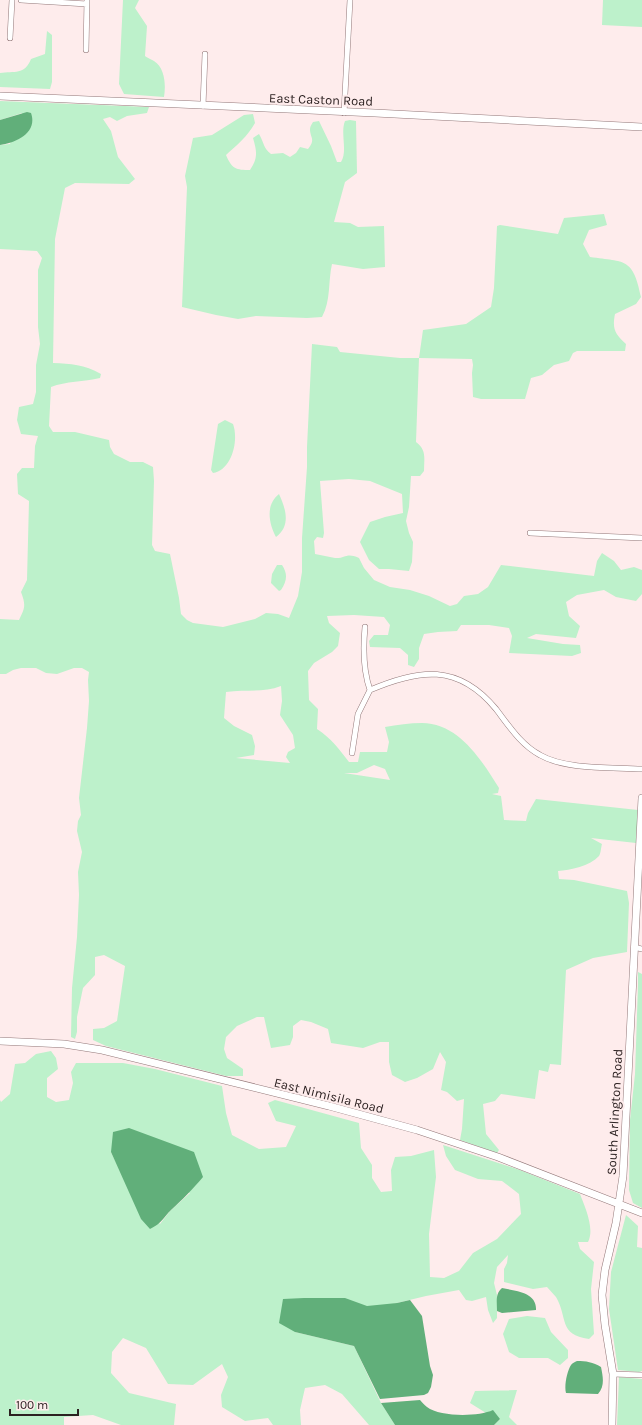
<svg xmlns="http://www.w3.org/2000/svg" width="642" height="1425" font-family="Karla,sans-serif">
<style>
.green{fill:#bdf1cb;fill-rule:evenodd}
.water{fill:#61af7a}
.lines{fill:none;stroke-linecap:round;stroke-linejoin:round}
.street-casing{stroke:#937879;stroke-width:6}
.secondary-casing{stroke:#937879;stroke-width:8}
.street{stroke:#fff;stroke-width:5}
.secondary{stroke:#fff;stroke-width:7}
.labels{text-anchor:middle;stroke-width:4;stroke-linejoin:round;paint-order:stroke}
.street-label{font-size:13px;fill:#2c2121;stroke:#feecec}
</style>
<rect width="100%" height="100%" fill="#feecec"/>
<path class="green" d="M 123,0 L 139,0 L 135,8 L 147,26 L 145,56 C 147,58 151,59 154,61 C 165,68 166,85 164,97 L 124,94 L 119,84 Z
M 603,0 L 642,0 L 642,27 L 602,25 Z
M 47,31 L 52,35 L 52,82 L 50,89 L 0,87 L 0,73 C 14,71 25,75 31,59 L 45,54 Z
M 0,101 L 149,107 L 147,113 L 127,116 L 117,121 L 110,117 L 103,119 L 111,131 L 118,157 L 135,179 L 129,184 L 75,183 L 65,188 L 55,239 L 53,363 C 71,364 84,364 101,374 L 100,378 C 84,382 66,381 51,387 L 49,426 L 53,432 L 75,432 L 109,440 L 110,447 L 114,454 L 130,462 L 143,462 L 153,467 L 154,481 L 152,545 L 155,551 L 170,554 L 179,598 L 181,614 L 187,620 L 193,623 L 223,627 L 255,619 L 266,613 L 278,614 L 289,618 L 298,596 L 302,572 L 302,538 L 307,467 L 307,447 L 312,344 L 337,347 L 340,352 L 400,358 L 419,358 L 423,330 L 466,324 L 491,307 L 494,288 L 497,226 L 500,225 L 558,234 L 564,218 L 604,214 L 607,225 L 589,230 L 583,244 L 590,257 C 626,262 633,258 641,297 L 636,304 L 615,314 C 612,329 615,334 626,344 L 625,351 L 577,351 L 573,353 L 569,361 L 554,365 L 542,375 L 531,378 L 525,399 L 481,399 L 473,397 L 472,373 L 473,365 L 472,359 L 419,358 L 416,442 C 427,450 424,459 424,471 L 420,476 L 411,476 L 409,507 L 406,521 L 409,533 L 413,542 L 412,562 L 409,571 L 389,569 L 379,569 L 369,560 L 360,542 L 370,522 L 385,517 L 403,513 L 402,494 L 370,481 L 349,479 L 320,481 L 324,533 L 323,538 L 317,537 L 314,541 L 315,554 C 322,555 328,557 335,558 C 345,559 346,552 359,558 L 364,568 L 374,580 L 390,587 L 410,590 L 429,596 L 450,606 L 457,604 L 464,596 L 478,594 L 488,587 L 501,565 L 594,576 L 597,561 L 602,553 L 614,561 L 621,570 L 634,567 L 642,570 L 642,594 L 636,601 L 616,597 L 604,590 L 577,595 L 566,602 L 569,616 L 580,626 L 576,638 L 536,634 L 527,638 L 563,644 L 580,645 L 581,653 L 572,656 L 509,653 L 512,636 L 509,628 L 489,625 L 461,625 L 457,631 L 438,632 L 424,634 L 419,648 L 419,659 L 414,667 L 408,665 L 408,655 L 400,648 L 370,647 L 369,641 L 374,635 L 388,635 L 390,625 L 384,617 L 354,615 L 327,616 L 329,623 L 340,633 L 338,646 L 332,652 L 314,663 L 308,671 L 309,700 L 318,709 L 317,729 C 331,738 339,749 349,762 L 358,762 L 360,752 L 387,752 L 389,742 L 385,727 C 397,725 410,723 422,723 C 459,723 482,761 499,788 L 498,793 L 492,794 L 501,796 L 504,820 L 526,821 L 528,813 L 536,799 L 638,810 L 636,843 L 591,838 L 602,844 C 601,847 601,853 599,856 C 590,866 570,870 558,871 L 559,879 L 574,880 L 627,891 L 629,903 L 627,952 L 593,958 L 566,970 L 561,1065 L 550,1064 L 548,1072 L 539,1070 L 535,1099 L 501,1094 L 495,1101 L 483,1104 L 486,1134 L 499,1150 L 497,1153 L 460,1140 L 462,1129 L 464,1099 L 457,1101 L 447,1092 L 441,1090 L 446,1062 L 440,1052 L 433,1069 L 417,1078 L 405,1082 L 392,1075 L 389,1062 L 389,1042 L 380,1042 L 363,1048 L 331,1043 L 328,1029 L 311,1022 L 301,1020 L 293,1026 L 293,1037 L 290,1045 L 271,1048 L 264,1017 L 257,1017 L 237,1026 L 226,1037 L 224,1049 L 227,1058 L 243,1069 L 243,1076 L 226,1076 L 106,1046 L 93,1040 L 93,1029 L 104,1028 L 117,1021 L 125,966 L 104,955 L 95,957 L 95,975 L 83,988 L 77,1017 L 77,1032 L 75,1039 L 71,1037 L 72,988 L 77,937 L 79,895 L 78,872 L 82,852 L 77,831 L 78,821 L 81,815 L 79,798 L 87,728 L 89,701 L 88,680 L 89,672 L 82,668 L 74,668 L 57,674 L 46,673 L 36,668 L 21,668 L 13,670 L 6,674 L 0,674 L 0,619 L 19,620 C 25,608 26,605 21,592 L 27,580 L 29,501 L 18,494 L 17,474 L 22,468 L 34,468 L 35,446 L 38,436 L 21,434 L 17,420 L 19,407 L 33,404 L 36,392 L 36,365 L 40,344 L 38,327 L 38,270 L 42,258 L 37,251 L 0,249 L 0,145 L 10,144 L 22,113 L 0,120 ZM 281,686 L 282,701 L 280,715 L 293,735 L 295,748 L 288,752 L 286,757 L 290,763 L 236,758 L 254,755 L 255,746 L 252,735 L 234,726 L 224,718 L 226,692 C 245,689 263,693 281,686 ZM 374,765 L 385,769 L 390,780 L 344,773 L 357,773 Z
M 253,114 L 255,123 C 247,137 237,145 226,155 C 232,169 236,170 250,170 C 258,158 257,152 253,138 L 259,134 C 264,142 263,148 271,154 L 283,153 L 290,157 L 296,153 L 300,147 L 308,149 C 316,139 310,138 310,129 C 310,126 312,124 313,122 L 319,121 L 331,146 L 337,162 L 341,162 C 348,151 340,133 345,121 L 350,120 L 356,121 L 357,173 L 345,182 L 334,222 L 350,223 L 358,227 L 384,226 L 385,267 L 363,269 L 332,264 C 328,281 331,301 322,317 L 307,318 L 256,316 L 238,319 L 216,315 L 182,307 L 187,187 L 185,176 L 193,138 L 212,135 L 244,115 Z
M 225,420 L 233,424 C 239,440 232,470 213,473 L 211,470 L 218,424 Z
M 279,494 C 286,509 291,526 276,537 C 269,524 265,505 279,494 Z
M 277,565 L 282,565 C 288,574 287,581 281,590 L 279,591 L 271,583 L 272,574 Z
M 638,972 L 642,974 L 642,1208 L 633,1203 L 629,1190 L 630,1120 L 635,1074 L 638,985 Z
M 51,1051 L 56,1058 L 58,1069 L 47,1078 L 47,1097 L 56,1102 L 69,1100 L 73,1083 L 71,1072 L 76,1063 L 123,1063 L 155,1069 L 222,1086 L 226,1113 L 232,1135 L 259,1149 L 286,1147 L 296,1126 L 276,1121 L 268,1103 L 275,1100 L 359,1123 L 361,1148 L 372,1165 L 372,1178 L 381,1192 L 392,1191 L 391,1170 L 395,1157 L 411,1156 L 434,1150 L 436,1177 L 429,1234 L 430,1277 L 444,1278 L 459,1271 L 473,1253 L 497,1239 L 521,1214 L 519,1194 L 502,1181 L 478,1179 L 455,1170 L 446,1156 L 443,1145 L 520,1170 L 580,1194 C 585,1207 595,1229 588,1242 L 578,1242 L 580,1249 L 594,1262 L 591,1289 L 594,1334 L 589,1339 C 558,1335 568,1317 556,1297 C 553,1294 550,1290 547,1287 L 533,1289 L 504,1282 L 504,1269 L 507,1263 L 508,1255 L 497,1267 L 494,1283 L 497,1295 L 497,1318 L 493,1323 L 488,1310 L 486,1297 L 472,1301 L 466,1300 L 459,1290 L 426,1296 L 397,1303 L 295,1332 L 354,1346 L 381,1403 L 395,1425 L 369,1425 L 342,1394 L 325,1385 L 305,1388 L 300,1410 L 301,1425 L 273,1425 L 268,1418 L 245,1421 L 222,1407 L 221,1395 L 228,1377 L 222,1364 L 193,1385 L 168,1384 L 146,1348 L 123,1338 L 112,1352 L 111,1373 L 129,1393 L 176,1404 L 174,1425 L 121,1425 L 93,1415 L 64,1417 L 64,1425 L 0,1425 L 0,1100 L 1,1102 L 10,1094 L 15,1064 L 25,1063 L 36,1054 ZM 111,1152 L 190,1193 L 170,1211 L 160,1224 L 125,1181 Z
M 626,1215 L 638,1226 L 637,1247 L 642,1248 L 642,1371 L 639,1372 L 618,1370 L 609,1309 L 611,1272 Z
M 527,1316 L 545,1318 L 551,1332 L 568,1350 L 568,1358 L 560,1365 L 548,1358 L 519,1358 L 509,1352 L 503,1334 L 509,1319 Z
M 619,1377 L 642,1379 L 642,1425 L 617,1425 Z
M 517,1390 L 509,1417 L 517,1425 L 494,1425 L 500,1419 L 486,1413 L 470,1403 L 475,1391 Z"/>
<path class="water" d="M 27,112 L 31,113 C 38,133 16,143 0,145 L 0,120 Z
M 129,1128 L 194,1152 L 203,1177 C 192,1190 183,1199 171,1210 C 163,1218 162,1223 150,1229 L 141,1219 L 111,1152 L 113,1132 Z
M 502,1288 C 516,1291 537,1292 536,1310 L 502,1313 L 497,1311 C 497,1302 495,1294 502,1288 Z
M 304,1298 L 345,1298 L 367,1306 L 397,1303 L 410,1300 L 422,1316 L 430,1366 L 433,1375 L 431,1387 L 428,1393 L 424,1395 L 380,1399 L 354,1346 L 295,1332 L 279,1323 L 283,1299 Z
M 577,1361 C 586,1361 593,1362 601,1367 C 603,1377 605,1386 598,1394 L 566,1393 C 564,1386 567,1371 571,1365 C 572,1363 575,1362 577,1361 Z
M 420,1400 C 422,1402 424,1405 427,1407 C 440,1417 478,1417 493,1410 L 500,1419 L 494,1425 L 395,1425 L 381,1403 Z"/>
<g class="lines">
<defs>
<path id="street" d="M 21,0 L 87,4
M 10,38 L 12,0
M 86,50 L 87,0
M 203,106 L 205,54
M 344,113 L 350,0
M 530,533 L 642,538
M 365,627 C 363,648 363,670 370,690
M 370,690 C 419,669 458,663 496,709 C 509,726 521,745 540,755 C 566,770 612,767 642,769
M 352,753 L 358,714 L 370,690
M 634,947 L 642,949
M 613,1374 L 642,1375"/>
<path id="secondary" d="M 0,96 L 375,113 L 642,127
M 0,1041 L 64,1044 L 102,1050 L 329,1106 L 417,1130 L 498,1157 L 642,1213
M 612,1425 L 613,1374 L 605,1325 L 602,1295 L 605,1270 L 616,1223 L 623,1176 L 642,798"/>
</defs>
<use href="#street" class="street-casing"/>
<use href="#secondary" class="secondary-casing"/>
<use href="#street" class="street"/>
<use href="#secondary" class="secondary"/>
</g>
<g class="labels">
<g class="street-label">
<text transform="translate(321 99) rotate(2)" y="5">East Caston Road</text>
<text transform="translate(329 1095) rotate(14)" y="5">East Nimisila Road</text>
<text transform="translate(614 1112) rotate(-87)" y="5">South Arlington Road</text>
</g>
</g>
<path d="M10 1409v6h68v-6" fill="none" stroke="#2c2121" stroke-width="2"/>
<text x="16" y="1409" font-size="12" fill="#2c2121" stroke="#feecec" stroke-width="3" paint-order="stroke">100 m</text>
</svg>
